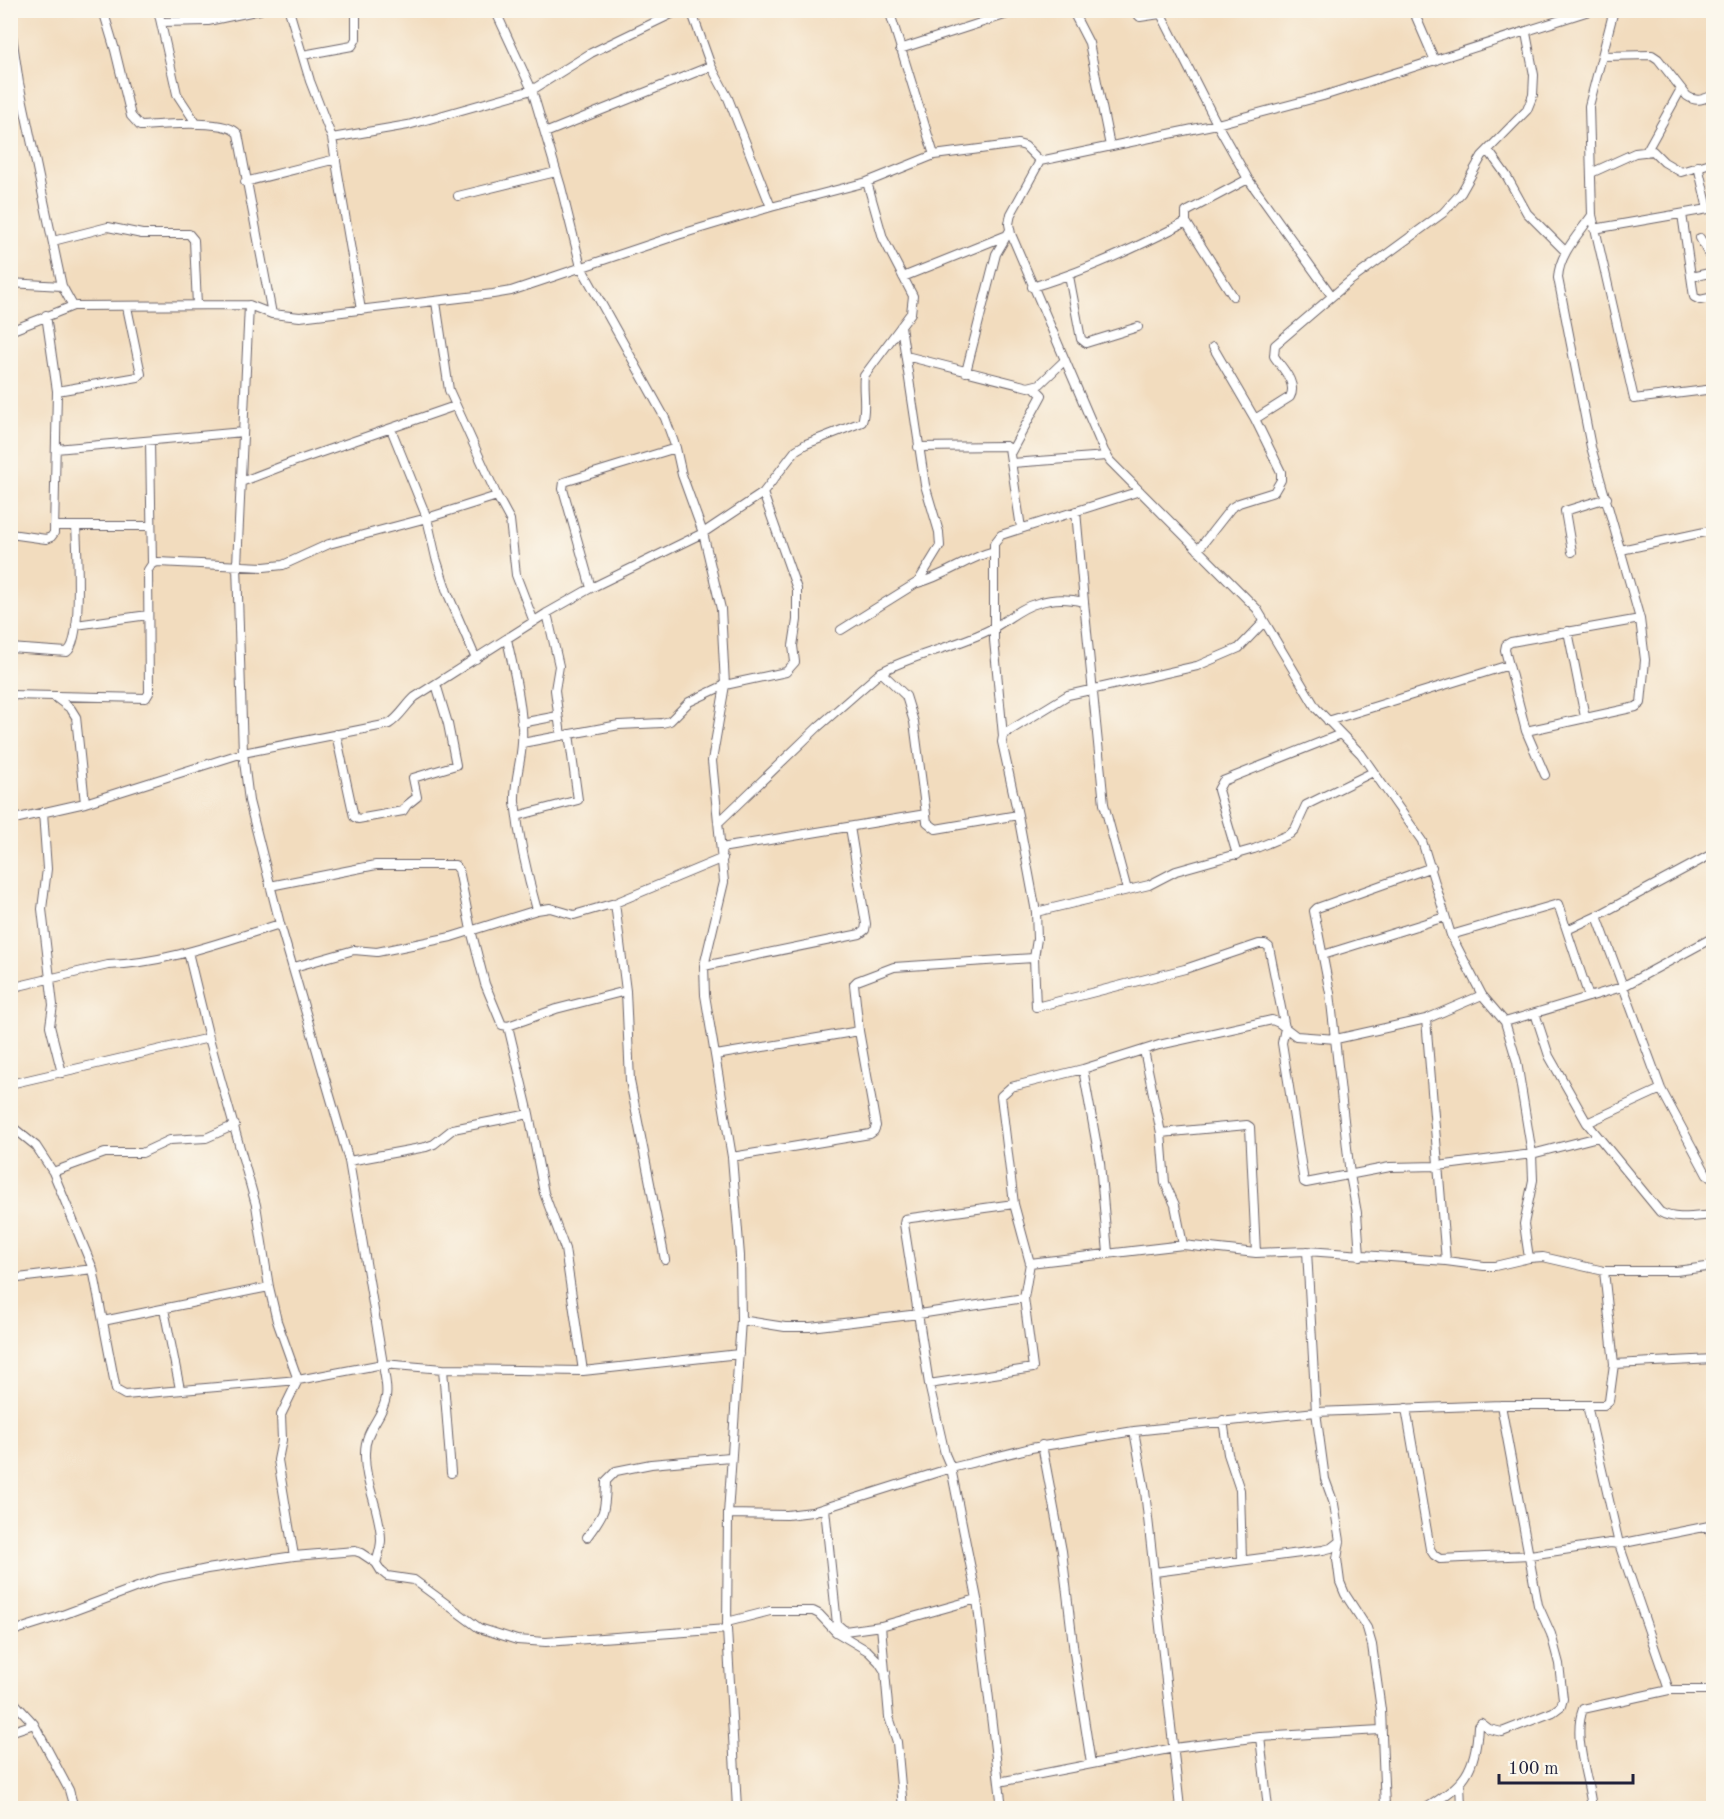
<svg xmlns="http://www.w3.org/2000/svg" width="1724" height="1819" font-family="'Old Standard TT',serif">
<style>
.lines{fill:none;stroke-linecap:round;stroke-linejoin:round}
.minor-casing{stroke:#6b6369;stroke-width:10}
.minor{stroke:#fff;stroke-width:8}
</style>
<rect width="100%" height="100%" fill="#fbf7ec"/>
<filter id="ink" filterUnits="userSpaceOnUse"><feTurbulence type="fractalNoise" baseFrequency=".0167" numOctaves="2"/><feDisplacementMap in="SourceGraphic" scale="12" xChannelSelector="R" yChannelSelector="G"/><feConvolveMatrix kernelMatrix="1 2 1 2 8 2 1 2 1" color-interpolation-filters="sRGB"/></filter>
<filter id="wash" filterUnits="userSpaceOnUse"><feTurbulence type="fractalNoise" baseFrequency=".008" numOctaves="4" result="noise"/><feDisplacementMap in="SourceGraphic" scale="24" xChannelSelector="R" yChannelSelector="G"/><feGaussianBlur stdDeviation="1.35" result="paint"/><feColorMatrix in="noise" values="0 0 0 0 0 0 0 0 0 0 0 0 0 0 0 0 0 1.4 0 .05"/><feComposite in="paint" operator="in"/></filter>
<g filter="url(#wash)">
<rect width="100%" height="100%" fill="#f2dcbe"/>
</g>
<g filter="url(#ink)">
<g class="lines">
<defs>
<path id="minor" d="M 103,10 L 115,50 L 131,116 L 140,126 C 159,125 227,118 238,134 L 272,314
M 158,10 L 177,94 L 196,123
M 289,10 L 310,81 L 332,138 L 361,310
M 495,10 L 532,90 L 561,187 L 581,267 L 665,418 L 676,448 L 682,475 L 703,533 L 721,609 L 725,685 L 712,761 L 724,882 L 704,966 L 705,995 L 732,1157 L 740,1256 L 741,1320 L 728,1514 L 727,1629 L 737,1808
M 691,10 L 711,66 L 728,98 L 771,207
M 889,10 L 934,155
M 1072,10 L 1089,43 L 1110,146
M 1133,10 L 1140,17 L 1160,14
M 1159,10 L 1217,124 L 1248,179 L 1332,296
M 1413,10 L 1435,61
M 1614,10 L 1589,106 L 1592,215 L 1634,399 L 1714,389
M 10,22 L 19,83 L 62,286 L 73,306
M 161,22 L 208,21 L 260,10
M 900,49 L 1020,10
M 303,55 L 352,46 L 356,39 L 356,10
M 1603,56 L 1652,55 L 1658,59 L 1687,96 C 1697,103 1703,99 1714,95
M 545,133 L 711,66
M 332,138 L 408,125 L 532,90 L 591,53 L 680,10
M 1488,150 L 1506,175 L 1527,213 L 1566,252
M 1646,152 L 1681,89
M 1040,161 L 1011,214 L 1009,224 L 1011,234 L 1104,451 L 1110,461 L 1257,609 L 1316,708 L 1361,754 L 1422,841 L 1451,935 L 1482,995 L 1505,1022 L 1517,1062 L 1532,1154 L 1533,1180 L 1524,1224 L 1529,1258
M 1040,161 L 1217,124 L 1323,96 L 1592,10
M 1698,166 L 1708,209
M 1591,173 L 1635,153 L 1653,151 L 1664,162 L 1681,172 L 1714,162
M 245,182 L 336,159
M 458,196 L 556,172
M 1682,214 L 1694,297 L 1700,300 L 1714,297
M 1594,229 L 1714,208
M 1700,238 L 1714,264
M 53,241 L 108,227 L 142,234 L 189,234 L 194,240 L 197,305
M 1069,276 L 1081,339 L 1086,343 L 1138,327
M 903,277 L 1005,236
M 1691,277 L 1714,272
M 10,283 L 62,286
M 1032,287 C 1086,271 1136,248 1186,222
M 1233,296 L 1186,222 L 1186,212 L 1248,179
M 436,302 L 449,390 L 497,496 L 510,520 L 516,575 L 534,622
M 249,305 L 237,565 L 243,753 L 249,801 L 280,924 L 349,1161 L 383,1364 C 384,1374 388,1387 386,1397 C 383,1418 365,1428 365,1453 C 364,1483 381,1511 381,1540 C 381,1548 378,1556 376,1563
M 10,331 L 73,306 L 249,305 L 272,314 L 300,317 L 493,294 L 511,291 L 678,235 L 771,207 L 867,182 L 934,155 L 1018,144 L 1025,146 L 1040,161
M 906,356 L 1028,387 L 1040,384 L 1065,360
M 966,372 L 996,254 L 1010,230
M 57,391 L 138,377 L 141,374 L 127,307
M 1255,419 L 1290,397 C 1298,383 1281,367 1274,356 L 1275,345 L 1350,281 L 1443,213 L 1461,193 L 1482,156 L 1527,110 L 1533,95 L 1534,75 L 1526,33
M 391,429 L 427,518 L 436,558 L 447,592 L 476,659
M 918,447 L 1006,446 L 1009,448 L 1021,528
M 56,449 L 243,432
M 1011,452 L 1042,395 L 1034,387
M 1012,463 L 1107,456
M 241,482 L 293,462 L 455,406
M 1140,491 L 1001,535 L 994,544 L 994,640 L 1003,736 L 1002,742 L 1018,815 L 1036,912 L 1037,939 L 1034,958 L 1036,1007 L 1185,969 L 1259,944 L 1265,944 L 1269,947 L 1285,1028 L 1282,1043 L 1304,1182 L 1306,1183 L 1390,1167 L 1438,1166 L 1532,1154 L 1598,1137
M 1076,511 L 1084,602 L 1104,804 L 1127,890
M 54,526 L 151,526
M 10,534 L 46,539 L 51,537 L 54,533 L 57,391 L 46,315
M 1198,550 L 1231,508 L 1239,503 L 1274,492 L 1281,480 L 1281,472 L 1255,419 L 1213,347
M 1621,550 L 1714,530
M 1572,552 L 1565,511 L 1607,498
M 152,564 L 158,562 L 264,567 L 283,565 L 329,544 L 427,518 L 497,496
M 918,583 C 945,576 967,558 994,551
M 591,588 L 563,489 L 564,482 L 676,448
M 547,613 L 559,666 L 555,690 L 561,736
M 76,625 L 148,615
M 841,630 L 918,582 L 940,546 L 939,532 L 925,485 L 901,326
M 1568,631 L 1585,717
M 507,639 C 514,673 524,709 522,743 C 521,763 514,782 515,802 C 519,839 527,875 537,910
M 10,648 L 67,652 C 83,641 77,548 76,526
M 881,672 L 906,696 L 914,722 L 927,822 L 936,829 L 1018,815
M 10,695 L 146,698 L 149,693 L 148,570 L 152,564 L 150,441
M 55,697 L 71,709 L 76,717 L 85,803
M 1328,721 L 1509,665
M 521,723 L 558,716
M 1526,731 L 1636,707 L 1641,703 L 1645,660 L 1640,619 L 1591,447 L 1558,278 C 1559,254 1579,234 1592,215
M 336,734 L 354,817 L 358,819 L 403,811 L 407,805 L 417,797 L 413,778 L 456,765 L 448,724 L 436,684
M 1003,736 L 1009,731 L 1068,695 L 1197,666 L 1239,648 L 1264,622
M 522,743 L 619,725 L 662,723 L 670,721 L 689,702 L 725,685 L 786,672 L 795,662 L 793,646 L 797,620 L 797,589 L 763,493
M 1545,775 L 1526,731 L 1505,650 L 1506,645 L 1511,642 L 1640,619
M 43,812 L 47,869 L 42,909 L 53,1005 L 50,1026 L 62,1073
M 517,816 L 578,800 L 569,734
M 10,820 L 85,803 L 243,753 L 389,724 C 400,717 406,705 415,697 L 547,613 L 591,588 L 703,533 L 763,493 L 796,450 L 806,444 L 862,422 C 867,408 862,391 864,376 L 911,313 L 913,296 L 883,238 L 867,182
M 718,823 L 818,727 L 881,672 C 916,653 958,647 993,628 C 1008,620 1021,607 1038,603 C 1054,598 1067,598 1084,602
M 721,848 L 926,814
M 1237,855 L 1218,790 L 1223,781 L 1341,734
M 270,886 L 376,865 L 455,865 L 459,870 L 471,930 L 485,984 L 502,1025 L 508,1026 L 556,1009 L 626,991
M 615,903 L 626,991 L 630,1081 L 665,1260
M 1036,912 L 1149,885 L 1176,871 L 1254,849 L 1290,834 L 1295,829 L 1306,805 L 1373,772
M 1597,916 L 1661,1089 L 1707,1175 L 1714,1180
M 1567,930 L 1597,916 L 1714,853
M 1451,935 L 1558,904 L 1589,997
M 188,952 L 209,1038 L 256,1205 L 269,1287 L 277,1321 L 298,1380 L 281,1415 L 282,1440 L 278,1460 L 294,1556
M 1323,955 L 1445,917
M 704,966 L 860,934 L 865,930 L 866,924 L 850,827
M 294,967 L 354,950 L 377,952 L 451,937 L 537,910 L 550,908 L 574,915 L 615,903 L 723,858
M 10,988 L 108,965 C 167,963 224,941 280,924
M 1535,1013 L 1549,1056 L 1587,1123 L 1660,1212 C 1675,1221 1697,1216 1714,1215
M 1426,1019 L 1446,1261
M 1505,1022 L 1622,987 L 1714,937
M 508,1026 L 529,1114 L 544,1193 L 565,1249 L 583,1371
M 1144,1050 L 1161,1133 L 1165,1183 L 1175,1205 L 1183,1245
M 716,1055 L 859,1031
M 1083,1069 L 1100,1163 L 1108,1253
M 10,1084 L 209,1038
M 1587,1123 L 1661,1089
M 10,1125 L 36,1146 L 53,1172 L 93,1269 L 116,1390 L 125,1395 L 298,1380 L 383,1364 L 443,1369 L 583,1371 L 739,1354
M 1161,1133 L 1247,1125 L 1250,1127 L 1256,1253
M 732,1157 L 870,1134 L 874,1131 L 876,1126 L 859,1031 L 854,984 L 857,981 L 894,967 L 1034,958
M 349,1161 L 426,1147 L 434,1144 L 453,1129 L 529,1114
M 53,1172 L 105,1153 L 142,1153 L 170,1140 L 206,1138 L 235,1125
M 1307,1251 L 1316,1412 L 1325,1479 L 1334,1504 L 1340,1541 L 1337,1559 L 1340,1582 L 1345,1594 L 1367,1628 L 1372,1645 L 1381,1710 L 1385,1808
M 1360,1256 L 1357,1213 L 1350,1175 L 1330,993 L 1314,911 L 1317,908 L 1432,867
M 1030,1263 L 1183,1245 L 1256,1253 L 1307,1251 L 1446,1261 L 1484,1266 L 1495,1266 L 1529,1258 L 1543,1257 L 1604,1271 L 1676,1271 L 1714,1266
M 1604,1271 L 1614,1364
M 10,1279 L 93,1269
M 164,1309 L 180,1389
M 741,1320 L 785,1327 L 810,1327 L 919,1314 L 1024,1298
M 103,1321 L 269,1287
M 443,1369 L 451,1473
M 929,1384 L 1033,1368 L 1024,1298 L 1030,1263 L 1014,1204 L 1001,1096 L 1011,1087 L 1083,1069 L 1159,1045 L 1272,1020 L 1279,1023 L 1296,1036 L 1336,1039 L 1426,1019 L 1482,995
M 1587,1405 L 1619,1544 L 1669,1690
M 1406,1408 L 1430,1549 L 1434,1555 L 1440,1559 L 1530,1555 L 1610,1543 L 1619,1544 L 1714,1525
M 1223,1420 L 1228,1454 L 1240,1490 L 1242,1560
M 1134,1431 L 1145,1491 L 1180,1808
M 1042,1445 L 1062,1551 L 1074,1653 L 1091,1764
M 825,1509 L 837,1624 L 845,1631 L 881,1626 L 977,1599
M 728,1514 L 787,1515 L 812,1512 L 951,1468 L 1031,1448 L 1134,1431 L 1316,1412 L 1501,1405 L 1604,1405 L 1609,1401 L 1614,1364 L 1714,1359
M 1708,1526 L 1714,1542
M 587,1537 C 606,1511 605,1512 606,1481 L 616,1471 L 651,1464 L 730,1457
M 1155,1572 L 1323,1550 L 1331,1548 L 1340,1541
M 727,1622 L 770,1611 L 813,1611 L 819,1614 L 836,1632 L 868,1651 L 879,1662 L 886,1673
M 881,1626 L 889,1717 L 897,1742 L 903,1808
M 10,1632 L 57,1617 L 159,1579 L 207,1569 L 294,1556 L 355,1551 L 361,1553 L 376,1563 L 381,1571 L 387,1576 L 414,1580 L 479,1628 L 517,1640 L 546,1642 L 727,1629
M 10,1698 L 34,1724 L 69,1790 L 74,1808
M 10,1732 L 34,1724
M 1260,1737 L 1268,1808
M 999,1782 L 1174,1748 L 1260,1737 L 1380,1730
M 1460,1782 L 1461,1808
M 1002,1808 L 977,1599 L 951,1468 L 945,1454 L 929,1384 L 904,1224 L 905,1219 L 911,1218 L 1014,1204
M 1426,1808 C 1464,1785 1476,1771 1478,1726 L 1481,1723 L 1489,1729 L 1502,1732 L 1553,1712 L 1561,1706 L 1563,1699 L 1559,1664 L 1551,1634 L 1538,1605 L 1501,1405
M 1592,1808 C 1589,1778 1572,1738 1583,1709 L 1669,1690 L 1714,1690"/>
</defs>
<use href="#minor" class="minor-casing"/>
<use href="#minor" class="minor"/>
</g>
</g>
<rect width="1724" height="1819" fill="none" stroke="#fbf7ec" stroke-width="36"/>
<path d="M1499 1774v9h134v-9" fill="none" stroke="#22223b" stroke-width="3"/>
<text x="1508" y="1774" font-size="18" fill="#22223b" stroke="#fbf7ec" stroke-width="4.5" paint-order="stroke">100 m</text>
</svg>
